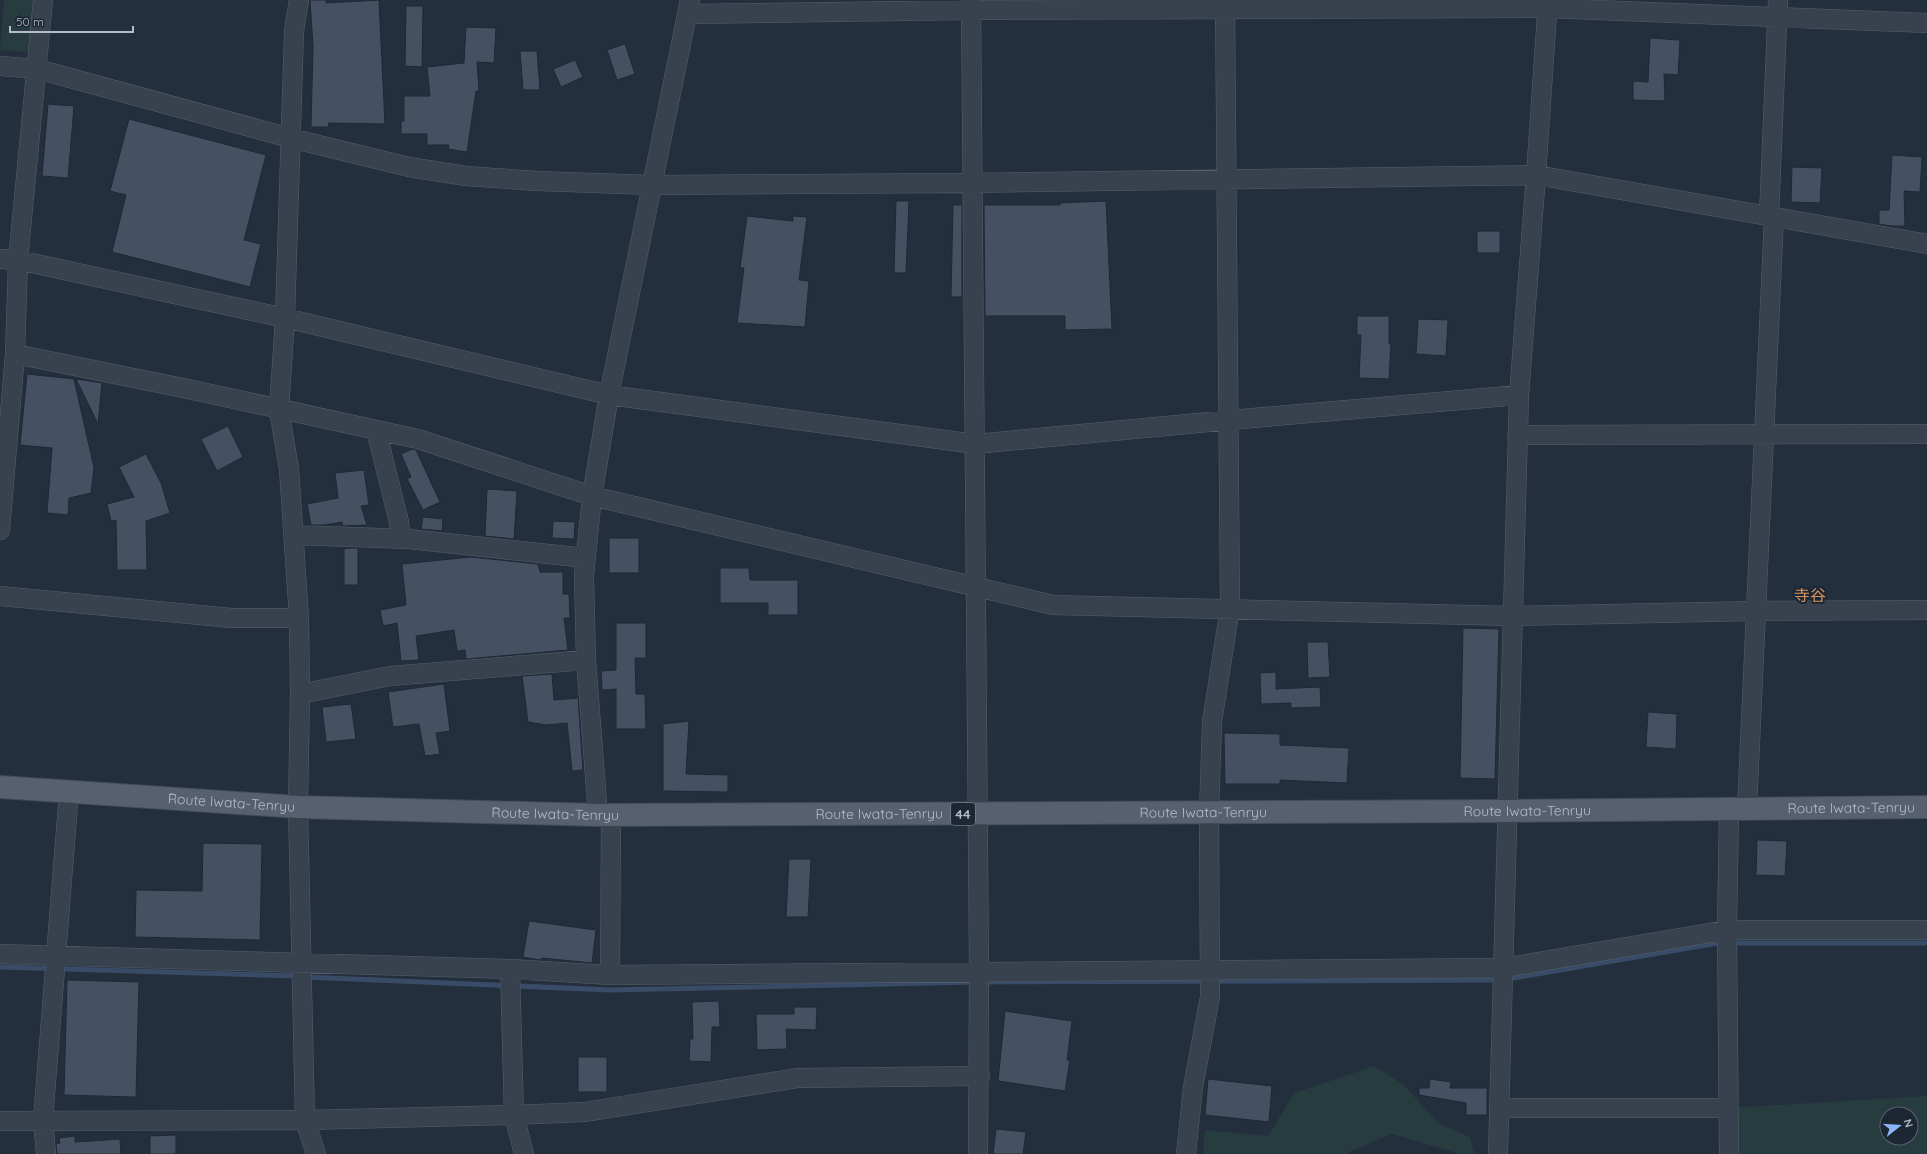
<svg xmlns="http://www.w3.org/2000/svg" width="1927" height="1154" font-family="Quicksand,'Noto Sans JP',sans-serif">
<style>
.green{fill:#263c3f;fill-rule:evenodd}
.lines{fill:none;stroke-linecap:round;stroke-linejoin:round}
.stream{stroke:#394c67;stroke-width:5}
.building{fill:#455162;stroke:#1f2835}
.minor-casing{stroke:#565f6c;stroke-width:20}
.major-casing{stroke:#414a57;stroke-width:24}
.minor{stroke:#38414e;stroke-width:19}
.major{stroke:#56606e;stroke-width:22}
.labels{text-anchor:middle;stroke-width:4;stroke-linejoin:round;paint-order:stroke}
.shield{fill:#1d2633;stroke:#878f9c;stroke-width:1}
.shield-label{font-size:13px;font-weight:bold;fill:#b4bcc9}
.street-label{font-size:14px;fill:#b4bcc9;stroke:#1d2633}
.quarter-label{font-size:16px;fill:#d59563;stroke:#1d2633}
</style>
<rect width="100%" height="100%" fill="#242f3e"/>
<path class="green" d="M 4,0 L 42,0 L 38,53 L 0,50 Z
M 1374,1066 L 1404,1085 L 1438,1123 L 1470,1137 L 1474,1154 L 1460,1154 L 1392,1134 L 1344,1154 L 1203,1154 L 1205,1130 L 1268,1136 L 1294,1093 Z
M 1927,1096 L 1927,1154 L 1729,1154 L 1728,1108 ZM 1887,1114 L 1911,1114 L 1911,1138 L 1887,1138 Z"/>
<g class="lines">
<path class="stream" d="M 0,967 L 297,976
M 305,977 L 611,990 L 975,982
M 1507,979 L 1718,943 L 1927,943
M 983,982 L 1499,980"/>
</g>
<path class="building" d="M 310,0 L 326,0 L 326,3 L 379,0 L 385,124 L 329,123 L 328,127 L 311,127 L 313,47 Z
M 406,6 L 423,6 L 422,67 L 405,66 Z
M 466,27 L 496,28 L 494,63 L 477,62 L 479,91 L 476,91 L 467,152 L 448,149 L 449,145 L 427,145 L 427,134 L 401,134 L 401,121 L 404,121 L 404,96 L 430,96 L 427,67 L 464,63 Z
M 1650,38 L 1680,40 L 1678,75 L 1664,74 L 1665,101 L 1633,100 L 1633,81 L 1648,82 Z
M 625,44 L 635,74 L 617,80 L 607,50 Z
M 520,51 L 537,51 L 540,90 L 523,90 Z
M 575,60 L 583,77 L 561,87 L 553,69 Z
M 48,104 L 74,106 L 68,178 L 42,176 Z
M 129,119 L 266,155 L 244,240 L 261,244 L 250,287 L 112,252 L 126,195 L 110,191 Z
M 1892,155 L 1922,157 L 1920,192 L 1904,191 L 1905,226 L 1891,226 L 1879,224 L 1879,210 L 1889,210 Z
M 1792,167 L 1822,168 L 1820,203 L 1791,202 Z
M 896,201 L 909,201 L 906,273 L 894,273 Z
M 1106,201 L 1112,329 L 1065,330 L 1065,316 L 985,316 L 984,205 L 1060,205 L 1060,203 Z
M 953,205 L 962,205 L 962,297 L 951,297 Z
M 747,216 L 793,221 L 793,216 L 807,217 L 799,280 L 809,281 L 805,327 L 737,323 L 744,268 L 740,268 Z
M 1477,231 L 1500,231 L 1500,253 L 1477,253 Z
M 1357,316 L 1389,316 L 1389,344 L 1391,344 L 1389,379 L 1359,378 L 1361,335 L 1357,335 Z
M 1418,319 L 1448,320 L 1446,356 L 1416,354 Z
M 27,374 L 74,379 L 94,468 L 91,493 L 69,498 L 68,515 L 47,513 L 52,448 L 20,445 Z
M 76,379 L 102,383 L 98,424 Z
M 228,426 L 243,457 L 217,471 L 201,439 Z
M 413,449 L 416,450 L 440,502 L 423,510 L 407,479 L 411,477 L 401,454 Z
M 146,454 L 161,483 L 170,513 L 146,521 L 147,570 L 117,570 L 116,520 L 111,521 L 107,504 L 134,497 L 119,467 Z
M 364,470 L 369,505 L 361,506 L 367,525 L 343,526 L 342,522 L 324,525 L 311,525 L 307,504 L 338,498 L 335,473 Z
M 487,489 L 517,491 L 514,539 L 485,536 Z
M 423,517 L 443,519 L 442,531 L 421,529 Z
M 553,521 L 575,522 L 574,539 L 552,538 Z
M 609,538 L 639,538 L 639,573 L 609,573 Z
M 349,548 L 358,548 L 358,585 L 344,585 L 344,549 Z
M 471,557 L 538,564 L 540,572 L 563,572 L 563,594 L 569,594 L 570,618 L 564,618 L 568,650 L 466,659 L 465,650 L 457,651 L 454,630 L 416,636 L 419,660 L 401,661 L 397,623 L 383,626 L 380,610 L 406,605 L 402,564 Z
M 720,568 L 749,568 L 750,580 L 798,580 L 798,615 L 768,615 L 768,603 L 720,603 Z
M 616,623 L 646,623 L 646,658 L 635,658 L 636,694 L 645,694 L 646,729 L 616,729 L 616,689 L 602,690 L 601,671 L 616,670 Z
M 1463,628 L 1499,629 L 1495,779 L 1460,778 Z
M 1307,642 L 1328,642 L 1330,677 L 1308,678 Z
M 1276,672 L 1276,689 L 1320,687 L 1321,707 L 1291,708 L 1291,703 L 1261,704 L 1260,673 Z
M 552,674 L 554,700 L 578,698 L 583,770 L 572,771 L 567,723 L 546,725 L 528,722 L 522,676 Z
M 444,684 L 450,731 L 436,733 L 440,754 L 425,756 L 419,724 L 393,727 L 388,692 Z
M 351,704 L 356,739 L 326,742 L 322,707 Z
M 1648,712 L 1677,714 L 1676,749 L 1646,747 Z
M 689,721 L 686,774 L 728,775 L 728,792 L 663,791 L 663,724 Z
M 1224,733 L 1280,734 L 1280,745 L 1349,748 L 1347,783 L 1280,780 L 1280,784 L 1225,784 Z
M 1757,840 L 1787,841 L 1785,876 L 1756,875 Z
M 203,843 L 262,844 L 260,940 L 135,937 L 136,890 L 202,891 Z
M 789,859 L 811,859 L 808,917 L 786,917 Z
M 529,921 L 596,930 L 592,963 L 542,958 L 541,960 L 523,957 Z
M 67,980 L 139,982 L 136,1097 L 64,1095 Z
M 719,1001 L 720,1027 L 712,1027 L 711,1062 L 689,1061 L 690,1039 L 693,1039 L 692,1002 Z
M 794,1007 L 817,1007 L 816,1030 L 786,1029 L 787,1049 L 757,1050 L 756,1014 L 794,1014 Z
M 1005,1011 L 1072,1021 L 1067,1060 L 1070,1060 L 1065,1091 L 998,1081 Z
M 578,1057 L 607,1057 L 607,1092 L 578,1092 Z
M 1208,1079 L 1272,1086 L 1269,1122 L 1205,1115 Z
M 1430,1079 L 1451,1082 L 1450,1088 L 1487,1088 L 1487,1115 L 1466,1115 L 1466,1103 L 1419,1095 L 1419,1088 L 1429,1088 Z
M 996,1129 L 1026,1132 L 1023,1154 L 993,1154 Z
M 176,1135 L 176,1154 L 150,1154 L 150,1136 Z
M 75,1136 L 75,1142 L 120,1139 L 121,1154 L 57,1154 L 56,1144 L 60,1143 L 59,1138 Z"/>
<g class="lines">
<defs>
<path id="minor" d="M 299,0 L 294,31 L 285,318 L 279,410 L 289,469 L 299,618 L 300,694 L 298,807 L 305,1120 L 316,1154
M 971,0 L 979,971 L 978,1154
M 687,14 L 971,10 L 1547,8 L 1927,23
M 0,66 L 37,69 L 290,138 L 409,167 L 466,176 L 537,181 L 652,185 L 963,183 L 1536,175 L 1927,244
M 1769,216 L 1778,0
M 0,259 L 18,260 L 285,318 L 609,395 L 975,444 L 1230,420 L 1519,395
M 15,354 L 188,389 L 418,439 L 592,496 L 1053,605 L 1513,616 L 1756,611 L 1927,610
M 376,430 L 399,522 L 401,539
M 1517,435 L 1927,434
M 0,530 L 15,354 L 18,260 L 43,0
M 294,535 L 409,539 L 586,558
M 0,596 L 231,618 L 299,618
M 300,694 L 390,676 L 586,660
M 1747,809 L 1774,217
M 598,815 L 586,660 L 584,576 L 592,496 L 609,395 L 690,0
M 0,954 L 510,969 L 610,975 L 1503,968 L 1727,930 L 1927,930
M 510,969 L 514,1115 L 524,1154
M 610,975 L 611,815
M 1499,1108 L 1728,1108
M 0,1121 L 305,1120 L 514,1115 L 584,1112 L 797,1078 L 980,1076
M 46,1154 L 43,1120 L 69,792
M 1186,1154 L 1193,1087 L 1210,997 L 1209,812 L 1212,722 L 1230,608 L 1225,0
M 1498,1154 L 1519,395 L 1536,175 L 1548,0
M 1729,1154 L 1727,930 L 1729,810"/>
<g id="major">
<path id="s1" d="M 0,787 L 298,807 L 598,815 L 1508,811 L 1927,807"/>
</g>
</defs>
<use href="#minor" class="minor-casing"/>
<use href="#major" class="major-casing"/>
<use href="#minor" class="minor"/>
<use href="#major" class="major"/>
</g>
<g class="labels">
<rect class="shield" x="951" y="803" width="24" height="22" rx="3"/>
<g class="shield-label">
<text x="963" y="819">44</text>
</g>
<g class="street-label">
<text dy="5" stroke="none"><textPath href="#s1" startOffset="232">Route Iwata-Tenryu</textPath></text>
<text dy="5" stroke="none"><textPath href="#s1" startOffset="1852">Route Iwata-Tenryu</textPath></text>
<text dy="5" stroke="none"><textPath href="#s1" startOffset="1528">Route Iwata-Tenryu</textPath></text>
<text dy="5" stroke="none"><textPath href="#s1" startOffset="1204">Route Iwata-Tenryu</textPath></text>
<text dy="5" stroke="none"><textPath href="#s1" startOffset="556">Route Iwata-Tenryu</textPath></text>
<text dy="5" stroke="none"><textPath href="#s1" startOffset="880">Route Iwata-Tenryu</textPath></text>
</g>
<g class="quarter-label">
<text x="1810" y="601">寺谷</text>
</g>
</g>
<g transform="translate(1899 1126) rotate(73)"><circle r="19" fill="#1d2633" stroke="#59626f"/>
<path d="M0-3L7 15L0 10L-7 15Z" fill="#8ab4f8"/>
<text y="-6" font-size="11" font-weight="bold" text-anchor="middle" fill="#b4bcc9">N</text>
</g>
<path d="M10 26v6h123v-6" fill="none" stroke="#b4bcc9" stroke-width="2"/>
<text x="16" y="26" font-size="12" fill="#b4bcc9" stroke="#1d2633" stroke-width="3" paint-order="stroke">50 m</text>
</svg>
